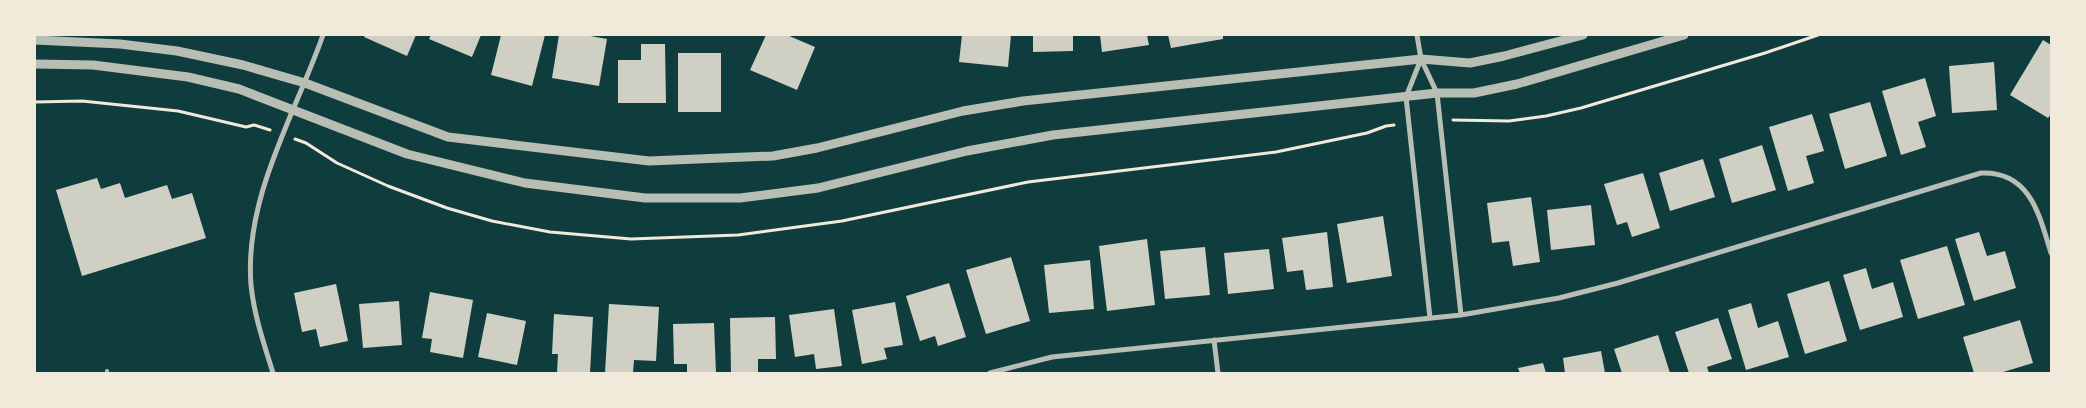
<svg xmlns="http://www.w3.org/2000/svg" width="2086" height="408" font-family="'Titillium Web',sans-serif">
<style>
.building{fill:#cfcfc3}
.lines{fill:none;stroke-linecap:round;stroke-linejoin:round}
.path{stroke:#f1e9da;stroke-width:3}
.service{stroke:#b8beb3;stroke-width:4}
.minor{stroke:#b8beb3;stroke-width:5}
.tertiary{stroke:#b8beb3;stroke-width:9}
</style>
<rect width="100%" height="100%" fill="#0f3d3e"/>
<!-- building -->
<path class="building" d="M365,35H416L407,56L364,37Z
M431,35H481L472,57L429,39Z
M501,35H545L532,86L491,75Z
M559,35H585L607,39L599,86L552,78Z
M766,35H787L815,47L797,90L750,70Z
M962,35H1011L1008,67L959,62Z
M1033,35H1073V51L1033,52Z
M1100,35H1147L1149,45L1102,52Z
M1168,35H1223V39L1171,48Z
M2043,40L2051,45V114L2048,118L2010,95Z
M641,44H665L666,103H618V60H641Z
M678,53H721V112H678Z
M1994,62L1997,110L1952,113L1949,66Z
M1925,78L1936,116L1918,122L1926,147L1901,155L1882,91Z
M1870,102L1887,156L1845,169L1829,114Z
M1812,114L1824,151L1806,156L1814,183L1788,191L1769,127Z
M1762,145L1776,190L1732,203L1719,159Z
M1703,159L1715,197L1670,211L1659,173Z
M1643,173L1660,228L1632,237L1627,222L1617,225L1604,184Z
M97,178L101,189L120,183L125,198L167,185L172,199L192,193L206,238L82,276L56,190Z
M1531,197L1540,262L1513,266L1509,241L1492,243L1487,203Z
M1591,205L1595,245L1551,250L1547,210Z
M1383,216L1392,276L1347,283L1337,224Z
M1327,232L1333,287L1306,290L1303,270L1287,272L1282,238Z
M1979,232L1987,256L2005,251L2016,288L1974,301L1955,239Z
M1147,239L1155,305L1107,311L1099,246Z
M1947,246L1965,305L1918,319L1900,260Z
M1205,247L1210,295L1165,299L1160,251Z
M1269,249L1274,289L1228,294L1224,253Z
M1011,257L1030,321L986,334L966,270Z
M1090,260L1094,309L1049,313L1044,265Z
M1866,268L1872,289L1893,282L1903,317L1860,330L1843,275Z
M1829,281L1847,341L1805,354L1787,294Z
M949,283L966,337L938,346L935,336L920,341L906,296Z
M336,284L348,341L320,347L316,329L302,332L294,293Z
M430,292L473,300L463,358L430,352L432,339L422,338Z
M399,301L402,345L363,348L359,304Z
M895,302L903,345L884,348L887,359L862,364L852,310Z
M1751,303L1758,328L1778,321L1789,357L1746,370L1728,310Z
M609,304L659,307L656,361L634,360L633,373H605Z
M834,309L842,366L816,369L814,354L795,357L789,315Z
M487,313L526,321L517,365L478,357Z
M554,314L593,317L590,373H557L558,354H552Z
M775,317L776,359H758V373H731L730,318Z
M1718,318L1732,359L1707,367L1709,373H1689L1675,332Z
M2020,320L2033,363L2000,373H1974L1963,337Z
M714,323L716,373H687V364H674L673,324Z
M1658,335L1670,373H1622L1614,349Z
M1601,351L1605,373H1565L1563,358Z
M1543,363L1546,373H1520L1518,368Z"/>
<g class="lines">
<!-- path -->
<path class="path" d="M35,102L82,101L178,111L246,127L254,125L270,130
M1453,120L1509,121L1546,116L1581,108L1765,53L1818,35
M295,139L306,143L337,163L388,186L447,208L492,221L550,232L631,239L738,235L842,221L1028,182L1276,152L1367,133L1386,126L1394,125"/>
<!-- service -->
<path class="service" d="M107,371V373"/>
<!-- minor -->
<path class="minor" d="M1417,35L1421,59L1437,93L1461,315
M1421,59L1406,97L1430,318
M1214,340L1218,373
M273,373C264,344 254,315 251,285C244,197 295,115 323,35
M990,373L1052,357L1461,315L1559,298L1618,283L1981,173C2030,171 2039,214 2051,253"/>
<!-- tertiary -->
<path class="tertiary" d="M35,40L120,44L177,51L243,65L305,83L448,137L649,161L773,156L817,148L963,111L1023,101L1421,59L1470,63L1504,56L1583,35
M35,64L93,65L188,77L239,89L407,154L525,183L645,198H740L818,188L967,151L1053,135L1437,93H1474L1517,84L1684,35"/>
</g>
<!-- border -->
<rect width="2086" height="408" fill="none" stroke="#f1e9da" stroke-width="72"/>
</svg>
